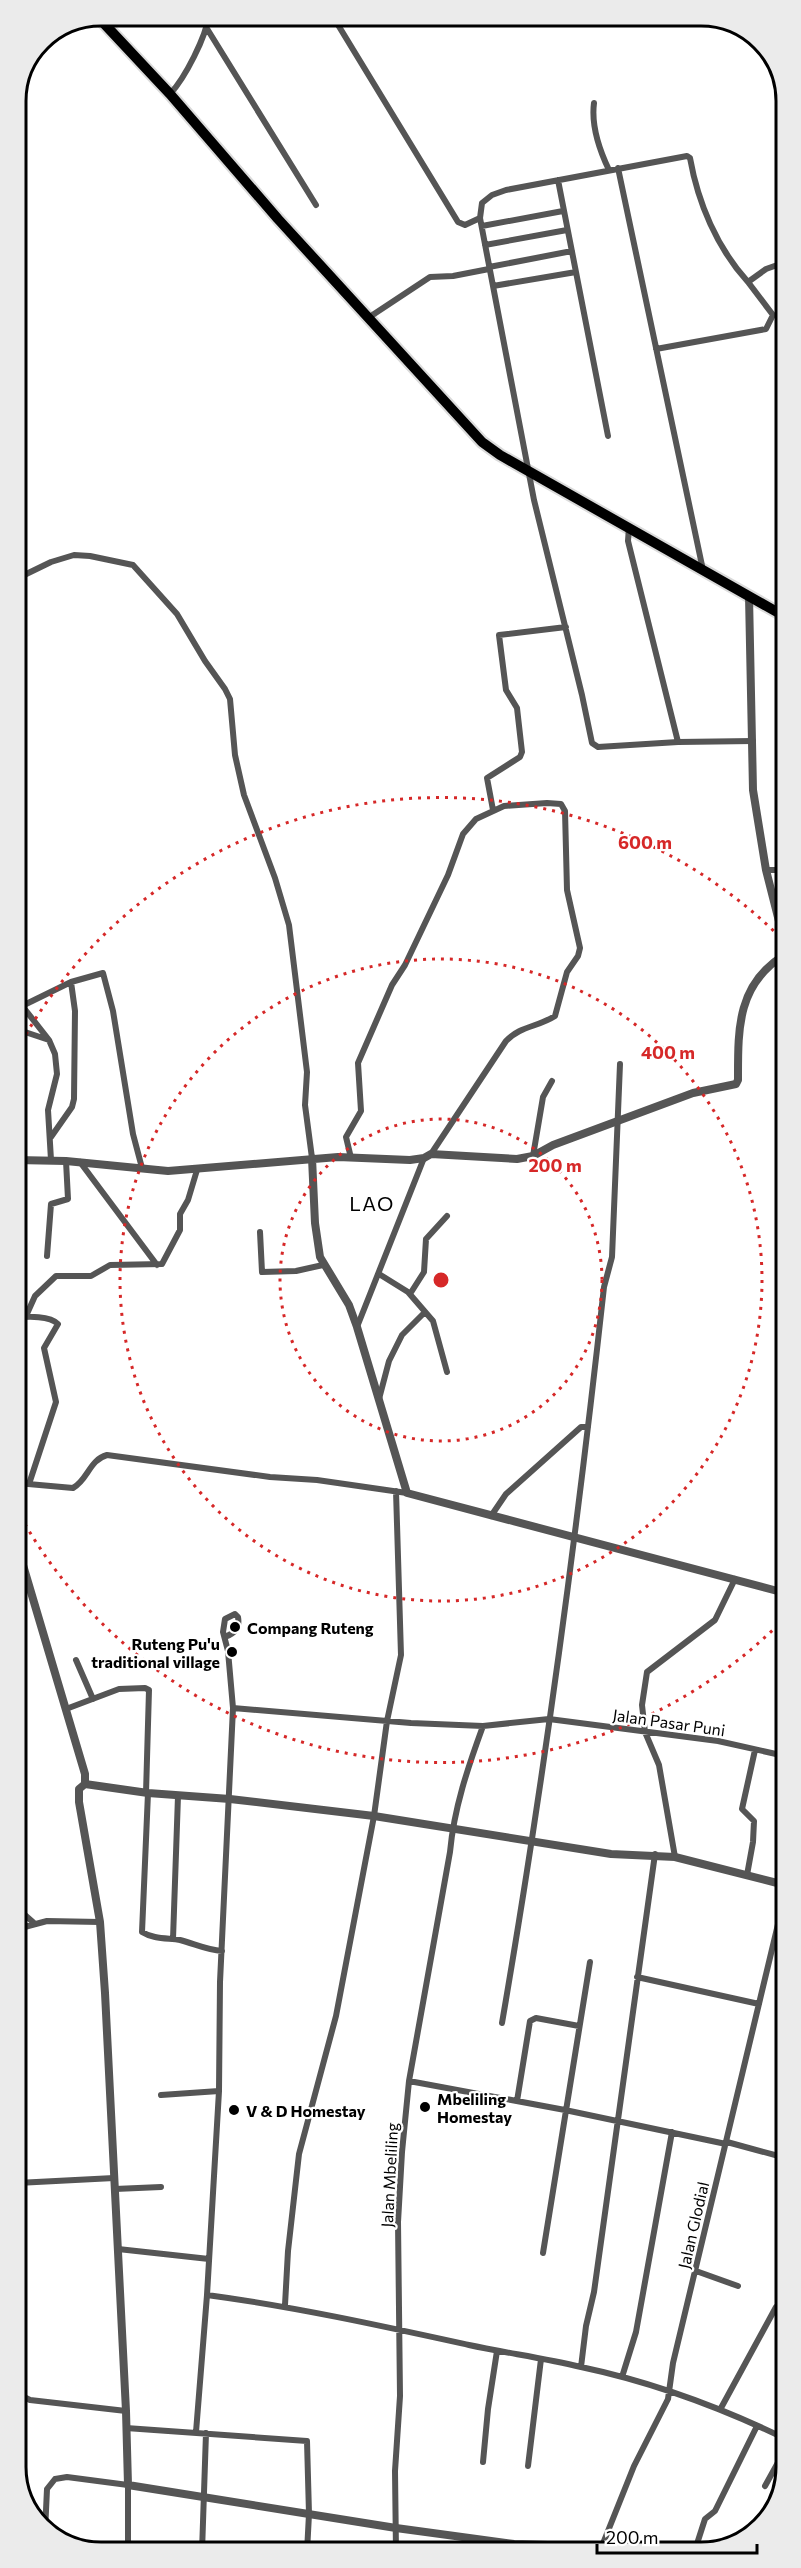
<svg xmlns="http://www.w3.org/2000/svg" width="801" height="2568" font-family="Commissioner,sans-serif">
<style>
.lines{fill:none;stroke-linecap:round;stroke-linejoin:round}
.trunk-casing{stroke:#dbdbdb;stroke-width:14}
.minor{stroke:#555;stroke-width:6}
.tertiary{stroke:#555;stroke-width:8}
.trunk{stroke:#000;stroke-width:10}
.ring{fill:none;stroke:#d62828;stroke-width:3;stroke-dasharray:3 6}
.poi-dot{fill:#000;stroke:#fff;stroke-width:2}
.labels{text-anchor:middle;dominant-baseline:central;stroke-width:4.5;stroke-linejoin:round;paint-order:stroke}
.poi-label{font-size:16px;font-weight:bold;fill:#000;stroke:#fff;text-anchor:start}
.street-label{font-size:16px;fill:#000;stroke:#fff}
.quarter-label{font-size:20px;letter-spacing:1.5px;fill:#000;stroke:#fff}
.rim{fill:none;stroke:#000;stroke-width:3}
.centre{fill:#d62828;stroke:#fff;stroke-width:3}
.ring-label{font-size:18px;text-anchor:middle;font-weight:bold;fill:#d62828;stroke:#fff;stroke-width:4.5;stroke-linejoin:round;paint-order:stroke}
</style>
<rect width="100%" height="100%" fill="#fff"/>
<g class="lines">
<defs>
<path id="trunk" d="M97,16L170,94L278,219L482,442L500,455L784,616"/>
</defs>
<!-- trunk casing -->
<use href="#trunk" class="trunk-casing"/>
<!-- minor -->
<path class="minor" d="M332,15L458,222L465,225L480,218
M206,27L316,205
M170,94C185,78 206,37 209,15
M594,103C591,126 599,149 609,170
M618,168L703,570
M558,180L608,436
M482,226L563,211
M485,245L567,230
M489,267L572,251
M493,286L576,272
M368,318L430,277L453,276L489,269
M656,349L766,329L773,315L748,282
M629,527L628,541L678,742L753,741
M16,579L51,562L74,555L90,556L133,565L177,614L205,661L225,689L230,699L235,755L244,795L275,878L289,925L307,1072L305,1105L312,1158
M678,742L598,747L592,743L582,695L534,500L484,239L480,218L482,203L492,195L506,190L687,156L690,158C698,203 717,248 748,282L766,269L783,263
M493,810L487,778L520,757L522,752L517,708L506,690L499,635L566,627
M766,870H784
M16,998L49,1040
M22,1006L71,982L103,973L113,1011L133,1134L142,1168
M16,1029L49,1040L55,1054L57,1074L48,1110L51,1160
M51,1137L72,1107L74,1099L75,1011L71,982
M533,1156L543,1097L552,1081
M351,1158L346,1137L361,1111L358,1063L392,985L405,965L448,875L463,834L476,819L504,806L547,803L561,804L565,811L567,890L580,948L578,956L567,972L555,1016C538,1027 520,1026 506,1041L431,1154
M80,1162L157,1265
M260,1232L262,1272L296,1271L323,1265
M47,1256L51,1204L68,1199L66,1161
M379,1274L408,1292L433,1321L447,1372
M410,1294L424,1272L426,1239L447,1216
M26,1316L35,1296L56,1276H91L110,1265L162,1264L180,1230V1214L188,1200L197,1170
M17,1318C28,1316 50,1316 58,1324L44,1348L56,1402L29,1484
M357,1327L424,1158
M379,1399L389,1361L402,1335L425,1312
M17,1483L73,1488C88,1480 89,1460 107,1455L270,1477L317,1480L407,1493
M491,1516L506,1494L581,1427H588
M225,1637C235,1633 240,1628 238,1617L235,1614L225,1619L223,1632L228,1651L233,1708L220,1982L219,2091L207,2295C296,2307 382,2326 469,2345C506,2353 544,2358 581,2367C652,2382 720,2407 786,2439
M76,1660L93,1699
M233,1708L411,1723L483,1726L549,1719L718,1741L785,1756
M66,1709L119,1689L145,1688L149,1690L146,1793
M148,1793L142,1932C153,1939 167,1938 180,1940C195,1944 207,1950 222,1951
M675,1857L659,1765L645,1732L642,1705L647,1672L715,1620L735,1579
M747,1875L753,1842L754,1821L742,1809L755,1750
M17,1908L34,1923
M17,1929L47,1921L100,1922
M173,1939L178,1796
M637,1977L759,2004
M502,2023C544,1779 577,1533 604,1287L612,1257L620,1064
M409,2081L565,2110L726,2144
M161,2095L219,2091
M517,2101L530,2021L536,2018L579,2026
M727,2142L786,2158
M17,2183L114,2178
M115,2189L161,2187
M18,2199L24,2287L22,2396L30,2400L126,2411
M118,2249L209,2259
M543,2253L590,1962
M696,2271L738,2286
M285,2305L288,2251L299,2154L336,2016L374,1816L387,1721L401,1655L396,1491
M581,2367L586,2326L594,2292L655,1854
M622,2377L636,2332L672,2132
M721,2408L776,2307L786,2297
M126,2428L307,2441L309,2514L307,2552
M196,2432L207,2295
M483,2462L488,2409L497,2351
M528,2466L541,2359
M765,2486L786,2448
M45,2532L47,2489L55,2479L67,2477L128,2485V2553
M695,2550L705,2519L715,2511L757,2426
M600,2551L634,2466L668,2399L673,2363L785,1895
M202,2552L206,2433
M396,2552L395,2471L400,2396L398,2222L402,2152L409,2081L450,1852C454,1808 468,1767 483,1726"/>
<!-- tertiary -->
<path class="tertiary" d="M749,596L753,790L766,870L784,941
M312,1158L315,1223L320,1257L349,1305L357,1327L407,1493L785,1593
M16,1160L66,1161L168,1171L338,1157L410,1160L424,1158L431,1154L517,1159L533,1156L553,1145L693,1093L736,1084L738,1080C738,1028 737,985 784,955
M17,1545L85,1774V1784L79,1789V1802L100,1922L105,1993L126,2411L128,2485L396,2528L514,2544L548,2545L568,2551
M85,1784L148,1793L230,1799L374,1816L611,1854L675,1857L785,1885"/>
<!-- trunk -->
<use href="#trunk" class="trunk"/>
</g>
<!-- distance rings -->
<g class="ring">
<circle cx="441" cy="1280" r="161"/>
<circle cx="441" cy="1280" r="321"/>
<path d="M785 1618A482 482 0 0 1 17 1510M17 1050A482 482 0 0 1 782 939"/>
</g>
<!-- markers -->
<g class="poi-dot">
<circle cx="235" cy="1627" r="6"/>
<circle cx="232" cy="1652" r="6"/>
<circle cx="425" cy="2107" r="6"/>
<circle cx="234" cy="2110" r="6"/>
</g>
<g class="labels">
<!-- poi labels -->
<g class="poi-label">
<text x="247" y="1627">Compang Ruteng</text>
<text x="220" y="1643" text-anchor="end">Ruteng Pu'u<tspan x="220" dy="18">traditional village</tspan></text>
<text x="437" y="2098">Mbeliling<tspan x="437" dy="18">Homestay</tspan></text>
<text x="246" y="2110">V &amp; D Homestay</text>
</g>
<!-- street labels -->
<g class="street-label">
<text transform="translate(669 1722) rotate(8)">Jalan Pasar Puni</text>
<text transform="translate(389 2175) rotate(-87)">Jalan Mbeliling</text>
<text transform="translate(693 2225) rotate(-77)">Jalan Glodial</text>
</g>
<!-- quarter labels -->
<g class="quarter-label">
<text x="372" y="1203">LAO</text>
</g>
</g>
<!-- crop -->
<path d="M0 0H801V2568H0ZM101 26H701A75 75 0 0 1 776 101V2467A75 75 0 0 1 701 2542H101A75 75 0 0 1 26 2467V101A75 75 0 0 1 101 26Z" fill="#ebebeb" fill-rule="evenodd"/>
<path class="rim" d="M101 26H701A75 75 0 0 1 776 101V2467A75 75 0 0 1 701 2542H101A75 75 0 0 1 26 2467V101A75 75 0 0 1 101 26Z"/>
<circle cx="441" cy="1280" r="9" class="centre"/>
<g class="ring-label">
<text x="645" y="849">600 m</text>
<text x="668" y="1059">400 m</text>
<text x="555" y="1172">200 m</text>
</g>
<!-- scale -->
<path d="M597 2544v9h160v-9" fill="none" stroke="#000000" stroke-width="3"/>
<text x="606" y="2544" font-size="18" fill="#000000" stroke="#ffffff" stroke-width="4.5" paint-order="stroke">200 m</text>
</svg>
